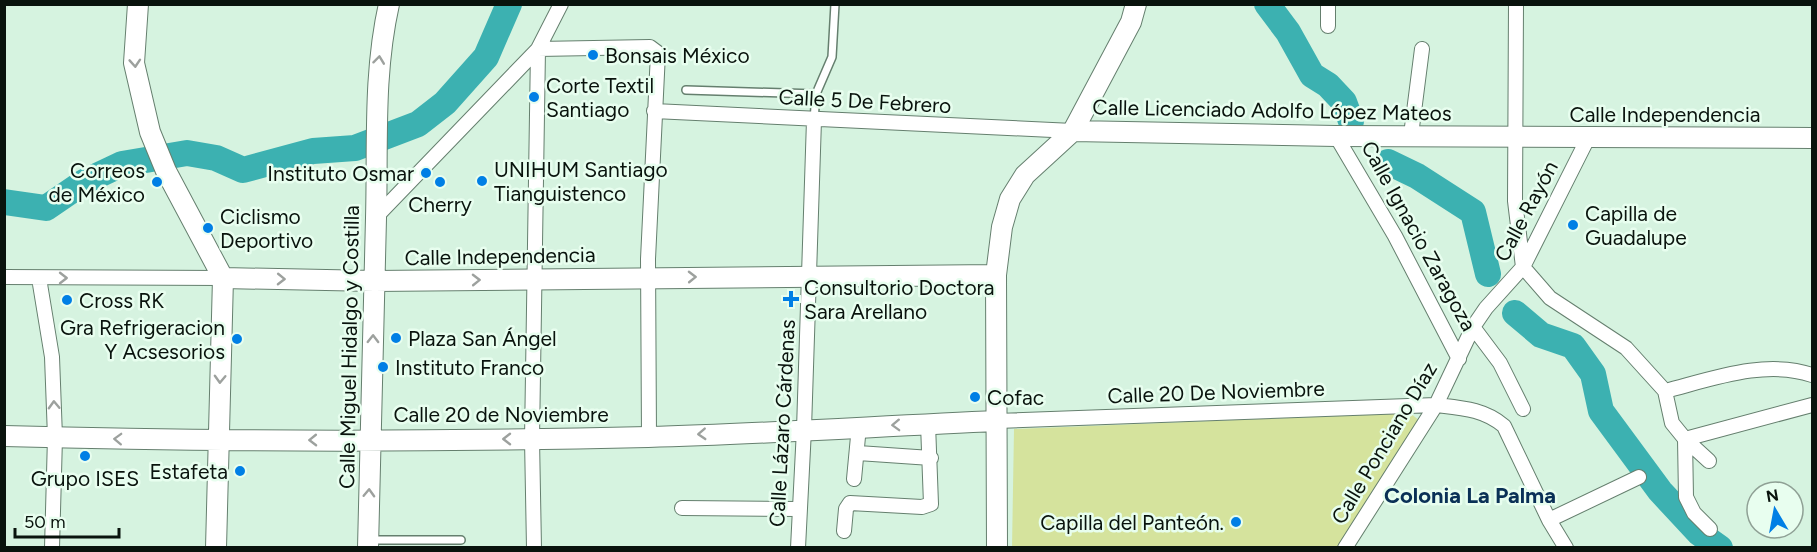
<svg xmlns="http://www.w3.org/2000/svg" width="1817" height="552" font-family="Figtree,sans-serif">
<style>
.green{fill:#d5e39d}
.lines{fill:none;stroke-linecap:round;stroke-linejoin:round}
.river{stroke:#3cb1b1;stroke-width:26}
.lane-casing{stroke:#657f6e;stroke-width:10}
.street-casing{stroke:#657f6e;stroke-width:16}
.secondary-casing{stroke:#657f6e;stroke-width:22}
.lane{stroke:#fff;stroke-width:7}
.street{stroke:#fff;stroke-width:14}
.secondary{stroke:#fff;stroke-width:20}
.oneway{stroke:#9da19e}
.poi-dot{fill:#007fe5;stroke:#e8feef;stroke-width:2}
.labels{text-anchor:middle;dominant-baseline:central;stroke-width:5;stroke-linejoin:round;paint-order:stroke}
.poi-label{font-size:21px;fill:#09130d;stroke:#e8feef;text-anchor:start}
.street-label{font-size:21px;fill:#09130d;stroke:#e8feef}
.neighbourhood-label{font-size:22px;font-weight:bold;fill:#0a3056;stroke:#e8feef}
</style>
<rect width="100%" height="100%" fill="#d6f3e0"/>
<!-- green -->
<path class="green" d="M1410,413L1420,421L1341,547L1012,548L1014,429Z"/>
<g class="lines">
<!-- river -->
<path class="river" d="M1267,4L1288,32L1312,75L1328,85L1344,102L1351,121
M1388,162L1417,176L1473,212L1488,274
M4,202L46,208L84,182L122,164L187,153L216,158L243,170L313,151L355,148L418,124L445,103L486,57L509,4
M1515,313L1541,335L1573,346L1593,374L1601,411L1660,491L1699,533L1720,548"/>
<defs>
<path id="lane" d="M686,90L816,94
M814,120L816,94L832,57L835,4
M371,540H461"/>
<path id="street" d="M1328,4V26
M1516,4L1515,201L1523,267
M538,49L650,47L658,53L648,259L649,437
M654,111L1073,131
M1411,135L1422,49
M1336,136L1395,236L1459,359
M376,217L538,49L561,4
M1523,267L1550,298L1626,348L1665,391
M4,277L223,278
M39,278L52,357L55,437L52,548
M1473,327L1500,363L1523,409
M1665,391L1672,423L1685,439L1686,497L1694,513L1710,529
M1665,391C1712,379 1765,359 1812,375
M997,421L1436,405C1462,408 1484,409 1504,426L1549,520L1566,548
M1685,439L1812,405
M1685,439L1709,461
M858,453L931,458
M854,479L859,426
M682,508L798,509
M1549,520L1639,477
M844,531L846,509L850,503L922,507L931,504L928,424
M534,548L532,439L538,49
M798,548L804,429L814,120
M1345,548L1436,405L1473,327L1486,308L1523,267L1588,138"/>
<path id="secondary" d="M138,4L134,63L150,132L166,171L223,278L216,548
M1073,131L1336,136L1812,138
M223,278L374,281L996,275
M4,436C219,442 434,442 648,437C764,434 881,426 997,421
M368,548C371,438 374,328 376,218C378,146 373,75 389,4
M997,548L996,275L1002,227L1010,199L1025,175L1073,131L1131,22L1136,4"/>
</defs>
<!-- lane casing -->
<use href="#lane" class="lane-casing"/>
<!-- street casing -->
<use href="#street" class="street-casing"/>
<!-- secondary casing -->
<use href="#secondary" class="secondary-casing"/>
<!-- lane -->
<use href="#lane" class="lane"/>
<!-- street -->
<use href="#street" class="street"/>
<!-- secondary -->
<use href="#secondary" class="secondary"/>
</g>
<!-- one-way arrows -->
<defs><path id="oneway-chevron" d="M-2-3.5L2.5 0L-2 3.5" fill="none" stroke-width="1.6" stroke-linecap="round" stroke-linejoin="round" transform="scale(1.5)"/></defs>
<g class="oneway">
<use href="#oneway-chevron" transform="translate(379 60) rotate(-83)"/>
<use href="#oneway-chevron" transform="translate(135 63) rotate(86)"/>
<use href="#oneway-chevron" transform="translate(692 277) rotate(-1)"/>
<use href="#oneway-chevron" transform="translate(63 278)"/>
<use href="#oneway-chevron" transform="translate(281 279) rotate(1)"/>
<use href="#oneway-chevron" transform="translate(476 280) rotate(-1)"/>
<use href="#oneway-chevron" transform="translate(373 339) rotate(-89)"/>
<use href="#oneway-chevron" transform="translate(220 379) rotate(92)"/>
<use href="#oneway-chevron" transform="translate(54 405) rotate(-92)"/>
<use href="#oneway-chevron" transform="translate(896 425) rotate(178)"/>
<use href="#oneway-chevron" transform="translate(702 434) rotate(177)"/>
<use href="#oneway-chevron" transform="translate(118 439) rotate(-178)"/>
<use href="#oneway-chevron" transform="translate(507 439) rotate(180)"/>
<use href="#oneway-chevron" transform="translate(313 440) rotate(179)"/>
<use href="#oneway-chevron" transform="translate(369 493) rotate(-88)"/>
</g>
<!-- markers -->
<g class="poi-dot">
<circle cx="593" cy="55" r="6"/>
<circle cx="534" cy="97" r="6"/>
<circle cx="426" cy="173" r="6"/>
<circle cx="482" cy="181" r="6"/>
<circle cx="157" cy="182" r="6"/>
<circle cx="440" cy="182" r="6"/>
<circle cx="1573" cy="225" r="6"/>
<circle cx="208" cy="228" r="6"/>
<path d="M788 290h6v6h6v6h-6v6h-6v-6h-6v-6h6z"/>
<circle cx="67" cy="300" r="6"/>
<circle cx="396" cy="338" r="6"/>
<circle cx="237" cy="339" r="6"/>
<circle cx="383" cy="367" r="6"/>
<circle cx="975" cy="397" r="6"/>
<circle cx="85" cy="456" r="6"/>
<circle cx="240" cy="471" r="6"/>
<circle cx="1236" cy="522" r="6"/>
</g>
<g class="labels">
<!-- poi labels -->
<g class="poi-label">
<text x="605" y="55">Bonsais México</text>
<text x="546" y="85">Corte Textil<tspan x="546" dy="24">Santiago</tspan></text>
<text x="494" y="169">UNIHUM Santiago<tspan x="494" dy="24">Tianguistenco</tspan></text>
<text x="145" y="170" text-anchor="end">Correos<tspan x="145" dy="24">de México</tspan></text>
<text x="414" y="173" text-anchor="end">Instituto Osmar</text>
<text x="440" y="204" text-anchor="middle">Cherry</text>
<text x="1585" y="213">Capilla de<tspan x="1585" dy="24">Guadalupe</tspan></text>
<text x="220" y="216">Ciclismo<tspan x="220" dy="24">Deportivo</tspan></text>
<text x="804" y="287">Consultorio Doctora<tspan x="804" dy="24">Sara Arellano</tspan></text>
<text x="79" y="300">Cross RK</text>
<text x="225" y="327" text-anchor="end">Gra Refrigeracion<tspan x="225" dy="24">Y Acsesorios</tspan></text>
<text x="408" y="338">Plaza San Ángel</text>
<text x="395" y="367">Instituto Franco</text>
<text x="987" y="397">Cofac</text>
<text x="228" y="471" text-anchor="end">Estafeta</text>
<text x="85" y="478" text-anchor="middle">Grupo ISES</text>
<text x="1224" y="522" text-anchor="end">Capilla del Panteón.</text>
</g>
<!-- street labels -->
<g class="street-label">
<text transform="translate(865 101) rotate(3)">Calle 5 De Febrero</text>
<text transform="translate(1272 110) rotate(1)">Calle Licenciado Adolfo López Mateos</text>
<text x="1665" y="114">Calle Independencia</text>
<text transform="translate(1526 211) rotate(-62)">Calle Rayón</text>
<text transform="translate(1419 236) rotate(61)">Calle Ignacio Zaragoza</text>
<text transform="translate(500 256) rotate(-1)">Calle Independencia</text>
<text transform="translate(349 347) rotate(-89)">Calle Miguel Hidalgo y Costilla</text>
<text transform="translate(1216 392) rotate(-2)">Calle 20 De Noviembre</text>
<text x="501" y="414">Calle 20 de Noviembre</text>
<text transform="translate(782 423) rotate(-87)">Calle Lázaro Cárdenas</text>
<text transform="translate(1384 443) rotate(-59)">Calle Ponciano Díaz</text>
</g>
<!-- neighbourhood labels -->
<g class="neighbourhood-label">
<text x="1470" y="495">Colonia La Palma</text>
</g>
</g>
<!-- border -->
<rect width="1817" height="552" fill="none" stroke="#09130d" stroke-width="12"/>
<!-- north arrow -->
<g transform="translate(1775 510) rotate(350)"><circle r="28" fill="#e8feef" stroke="#8fa095" stroke-width="1.5"/>
<path d="M0-4.5L10 22L0 15L-10 22Z" fill="#007fe5"/>
<text y="-9" font-size="16" font-weight="bold" text-anchor="middle" fill="#09130d">N</text>
</g>
<!-- scale -->
<path d="M15 528v9h104v-9" fill="none" stroke="#09130d" stroke-width="3"/>
<text x="24" y="528" font-size="18" fill="#09130d" stroke="#e8feef" stroke-width="4.5" paint-order="stroke">50 m</text>
</svg>
